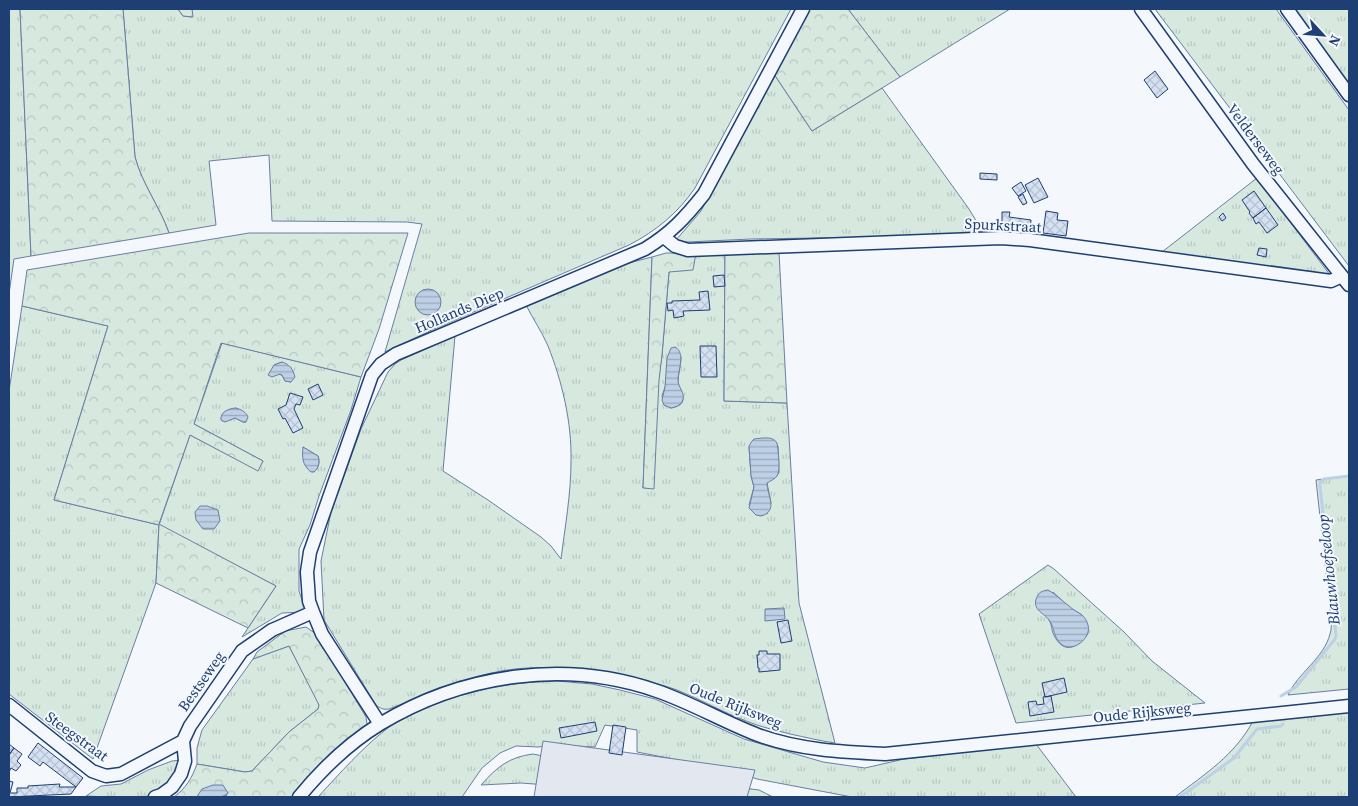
<svg xmlns="http://www.w3.org/2000/svg" width="1358" height="806" font-family="'Source Serif 4',serif">
<style>
.grass{fill:url(#grass-tufts);stroke:#687fa3;fill-rule:evenodd}
.forest{fill:url(#forest-crowns);stroke:#687fa3}
.parking{fill:#e3e8f0;stroke:#687fa3}
.water{fill:url(#water-rules);stroke:#687fa3}
.lines{fill:none;stroke-linecap:round;stroke-linejoin:round}
.stream{stroke:#bed0e5;stroke-width:3}
.building{fill:url(#building-cross-hatch);stroke:#1d3f73}
.minor-casing{stroke:#1d3f73;stroke-width:15}
.minor{stroke:#f4f7fb;stroke-width:12}
.labels{text-anchor:middle;dominant-baseline:central;stroke-width:4;stroke-linejoin:round;paint-order:stroke}
.street-label{font-size:15px;fill:#1d3f73;stroke:#f4f7fb}
.water-label{font-size:16px;font-style:italic;fill:#1d3f73;stroke:#f4f7fb}
</style>
<defs>
<pattern id="grass-tufts" width="24" height="20" patternUnits="userSpaceOnUse" patternTransform="scale(1.25)"><rect width="24" height="20" fill="#d7e8df"/><path d="M3 7l-1-3M5 7V3M7 7l1-3M15 17l-1-3M17 17v-4M19 17l1-3" fill="none" stroke="#b8c8c3"/></pattern>
<pattern id="forest-crowns" width="20" height="18" patternUnits="userSpaceOnUse" patternTransform="scale(1.25)"><rect width="20" height="18" fill="#d7e8df"/><path d="M2 6a3 3 0 1 1 6 0M12 15a3 3 0 1 1 6 0" fill="none" stroke="#b8c8c3"/></pattern>
<pattern id="water-rules" width="6" height="5" patternUnits="userSpaceOnUse" patternTransform="scale(1.25)"><rect width="6" height="5" fill="#bed0e5"/><path d="M0 2.5h6" fill="none" stroke="#9aaabe"/></pattern>
<pattern id="building-cross-hatch" width="8" height="8" patternUnits="userSpaceOnUse" patternTransform="scale(1.25)"><rect width="8" height="8" fill="#d5e0f0"/><path d="M0 0l8 8M0 8l8-8" fill="none" stroke="#b6c1d1"/></pattern>
</defs>
<rect width="100%" height="100%" fill="#f4f7fb"/>
<!-- grass -->
<path class="grass" d="M9,9H20L31,256L14,259L9,294Z
M123,9H178L183,16L192,17V9H791L695,188C678,213 656,231 629,245L434,329L385,352L422,224L407,222L272,221L269,155L209,161L216,225L169,233C160,207 142,184 135,157Z
M848,9H1010L900,77Z
M1155,9H1276L1349,110V266Z
M1294,9H1349V84Z
M774,74L812,131L882,88L969,209L986,237H882L751,239L687,242L676,240L701,211Z
M1257,178L1330,275L1162,252Z
M725,252L724,401L787,403L799,603L835,743C820,741 805,737 790,734C775,730 760,727 746,721C722,712 700,699 677,690C633,674 562,664 515,669C471,674 430,694 389,709C383,710 380,708 376,705L324,620L321,561L331,512L361,429L388,372L395,364L401,360L455,336L443,471L488,500L541,537L551,546L561,559C565,527 571,494 571,461C572,423 562,381 548,346C542,332 533,319 526,305L625,264L652,257L643,488L662,355L669,272L696,253ZM681,357C681,365 678,374 678,382C679,393 692,404 671,408L664,405L662,396L665,387ZM778,446L779,473L767,483L771,503L767,514L749,505L754,487L751,476L749,447Z
M22,306L108,326L54,500L159,525L190,435L258,470L263,461L194,424L222,343L361,377L351,410L319,496L310,525L299,549V591L306,612L282,613L242,637L276,586L159,525L156,583L93,759L9,694V391ZM282,362L291,382L285,381L282,375L278,374L274,365ZM237,408L246,422H243L235,418L222,421L221,418L228,410ZM303,447L318,456C320,462 319,469 313,472Z
M1349,476V689L1288,695C1298,673 1324,658 1330,634C1332,629 1331,623 1331,618L1316,480Z
M1048,565L1054,569L1124,632L1152,661L1205,703L1016,723L979,614ZM1053,592L1069,607L1082,615L1088,633C1086,638 1082,640 1077,644C1067,652 1058,645 1053,633C1051,628 1052,623 1048,619Z
M289,646L318,702L319,705L318,709L289,732L252,771L245,772L197,764V748L202,730L253,659Z
M557,681L592,684L620,690L655,699L744,739L823,762L865,768L904,759L1036,744L1076,797H852L757,779L731,770L637,752V730L605,725L595,747L553,745L538,747L516,746L500,753L482,768L462,797H318C340,773 363,747 389,727C395,723 402,720 409,716C442,699 478,689 515,684C528,682 543,682 557,681Z
M1349,710V797H1175C1205,774 1235,755 1253,721Z
M533,754L548,757L576,767L759,790L773,797H649L574,787L521,783L481,785C497,767 509,757 533,754Z
M181,760L179,772L158,794L142,797H108L86,796L101,786L121,784L148,770L172,761Z"/>
<!-- forest -->
<path class="forest" d="M20,9H123L135,157C142,184 160,207 169,233L31,256Z
M178,9H192L193,17L183,16Z
M809,9H848L900,77L812,131L774,74Z
M249,233H408L379,329L361,377L221,343L194,424L263,461L258,471L190,435L159,524L276,586L248,628L156,583L159,525L54,500L108,326L22,306L27,270Z
M725,252H779L787,403L724,401Z
M666,253H696L693,270L669,272L662,355L659,380L654,489L643,488L652,257Z
M306,627L316,634L366,717L367,724L366,727L300,787L291,797H223L227,795H198V797H174C186,788 192,778 197,764L245,772L252,771L289,732L318,709L319,705L289,646L253,659L257,652L285,631Z"/>
<!-- parking -->
<path class="parking" d="M543,741L755,770L747,797H534Z"/>
<!-- water -->
<path class="water" d="M415 302a13 13 0 1 1 26 0a13 13 0 1 1-26 0Z
M675,347C686,353 678,370 678,380C678,387 685,393 683,399C682,405 676,407 671,408L664,405L662,400L665,387L667,358L671,348Z
M282,362C289,364 293,369 295,377L291,382L285,381L282,375L280,374L272,377L268,375L274,365Z
M235,408C241,409 246,412 248,417L246,422H243L235,418L225,422L221,420C220,412 228,409 235,408Z
M762,438C768,438 773,437 777,443C778,450 781,470 777,476C775,479 770,481 767,483C767,495 779,511 761,516L756,515L749,508L754,487L751,476L749,446L752,441L754,439Z
M303,447L318,456C320,461 319,468 314,472H311C302,465 302,457 303,447Z
M200,506H207L218,510L220,521L214,529H203L196,520L195,512Z
M1048,590C1056,594 1062,601 1069,606C1073,610 1078,612 1082,615C1085,618 1087,621 1088,625C1092,638 1072,654 1061,644C1053,637 1055,628 1049,620C1043,612 1030,609 1038,595C1041,591 1043,591 1048,590Z
M784,608L785,619L765,621V609Z
M213,785H223L228,793C221,800 208,797 198,797V795L202,789Z"/>
<g class="lines">
<!-- stream -->
<path class="stream" d="M1281,696L1296,687L1335,639L1336,635L1320,486V482L1324,479L1349,476
M1180,797L1234,758L1257,729L1281,726L1283,724"/>
</g>
<!-- building -->
<path class="building" d="M1155,71L1168,89L1157,98L1144,80Z
M980,173L997,174V180L980,179Z
M1038,178L1048,197L1034,203L1025,185Z
M1021,182L1026,191L1018,196L1012,188Z
M1254,191L1266,208L1253,218L1249,213L1250,212L1242,200Z
M1023,194L1027,203L1023,205L1018,197Z
M1266,208L1278,225L1267,233L1259,222L1256,224L1253,218Z
M1046,211L1058,213L1057,220L1068,221L1066,236L1043,233Z
M1002,212H1010L1009,217L1031,220L1030,232L1002,228Z
M1223,213L1226,218L1222,221L1219,217Z
M1259,248L1267,249L1266,257L1257,255Z
M724,275L725,286L714,287L713,276Z
M708,291L710,310L683,311L684,316L674,318L673,310L668,311L667,303H672V301L700,300L699,292Z
M700,346H716L717,377H701Z
M318,384L323,395L313,400L308,389Z
M290,393L303,397L300,405L296,404L294,409L303,428L293,433L285,418L283,419L278,409L286,405Z
M788,620L792,641L781,643L777,622Z
M759,651H767V654H780V670L759,672V668H758L757,655H759Z
M1064,678L1067,692L1045,697L1042,683Z
M1051,696L1054,712L1030,716L1028,702L1036,701L1037,705L1044,704L1043,697Z
M595,722L597,731L561,738L559,728Z
M613,725L626,727L622,755L609,753Z
M38,743L83,778L76,787L43,762L40,766L28,757Z
M9,744L14,748L9,755Z
M14,748L22,754L17,761L21,765L16,771L11,768L9,772V755Z
M9,781L13,782L10,793H17V788H28V786L60,784L59,787H76L71,794L9,797Z"/>
<g class="lines">
<defs>
<path id="minor" d="M1141,9L1253,164L1349,285
M1287,9L1349,95
M664,237L675,246L688,250L1001,238L1030,240L1331,281L1342,276
M9,705L92,771L106,776L121,774L183,741
M380,724L322,634L313,612L309,601L308,586L307,572L310,552L372,375L381,364L396,354L645,249C671,233 685,218 704,194L803,9
M155,797L161,795L172,787L181,774L185,761L183,741L190,726L242,651L272,630L313,612
M299,797C322,769 349,743 380,724C463,674 565,659 657,691C692,703 724,722 758,735C799,750 842,752 885,754L1349,706"/>
</defs>
<!-- minor casing -->
<use href="#minor" class="minor-casing"/>
<!-- minor -->
<use href="#minor" class="minor"/>
</g>
<g class="labels">
<!-- street labels -->
<g class="street-label">
<text transform="translate(1256 139) rotate(53)">Velderseweg</text>
<text transform="translate(1003 225) rotate(3)">Spurkstraat</text>
<text transform="translate(459 310) rotate(-23)">Hollands Diep</text>
<text transform="translate(201 681) rotate(-55)">Bestseweg</text>
<text transform="translate(736 705) rotate(22)">Oude Rijksweg</text>
<text transform="translate(1142 712) rotate(-6)">Oude Rijksweg</text>
<text transform="translate(77 736) rotate(36)">Steegstraat</text>
</g>
<!-- water labels -->
<g class="water-label">
<text transform="translate(1328 570) rotate(-96)">Blauwhoefseloop</text>
</g>
</g>
<!-- border -->
<rect width="1358" height="806" fill="none" stroke="#1d3f73" stroke-width="20"/>
<!-- north arrow -->
<g transform="translate(1323 35) rotate(116)" stroke="#f4f7fb" stroke-width="4" paint-order="stroke">
<path d="M0-4L9 19L0 12L-9 19Z" fill="#1d3f73"/>
<text y="-8" font-size="14" font-weight="bold" text-anchor="middle" fill="#1d3f73">N</text>
</g>
</svg>
